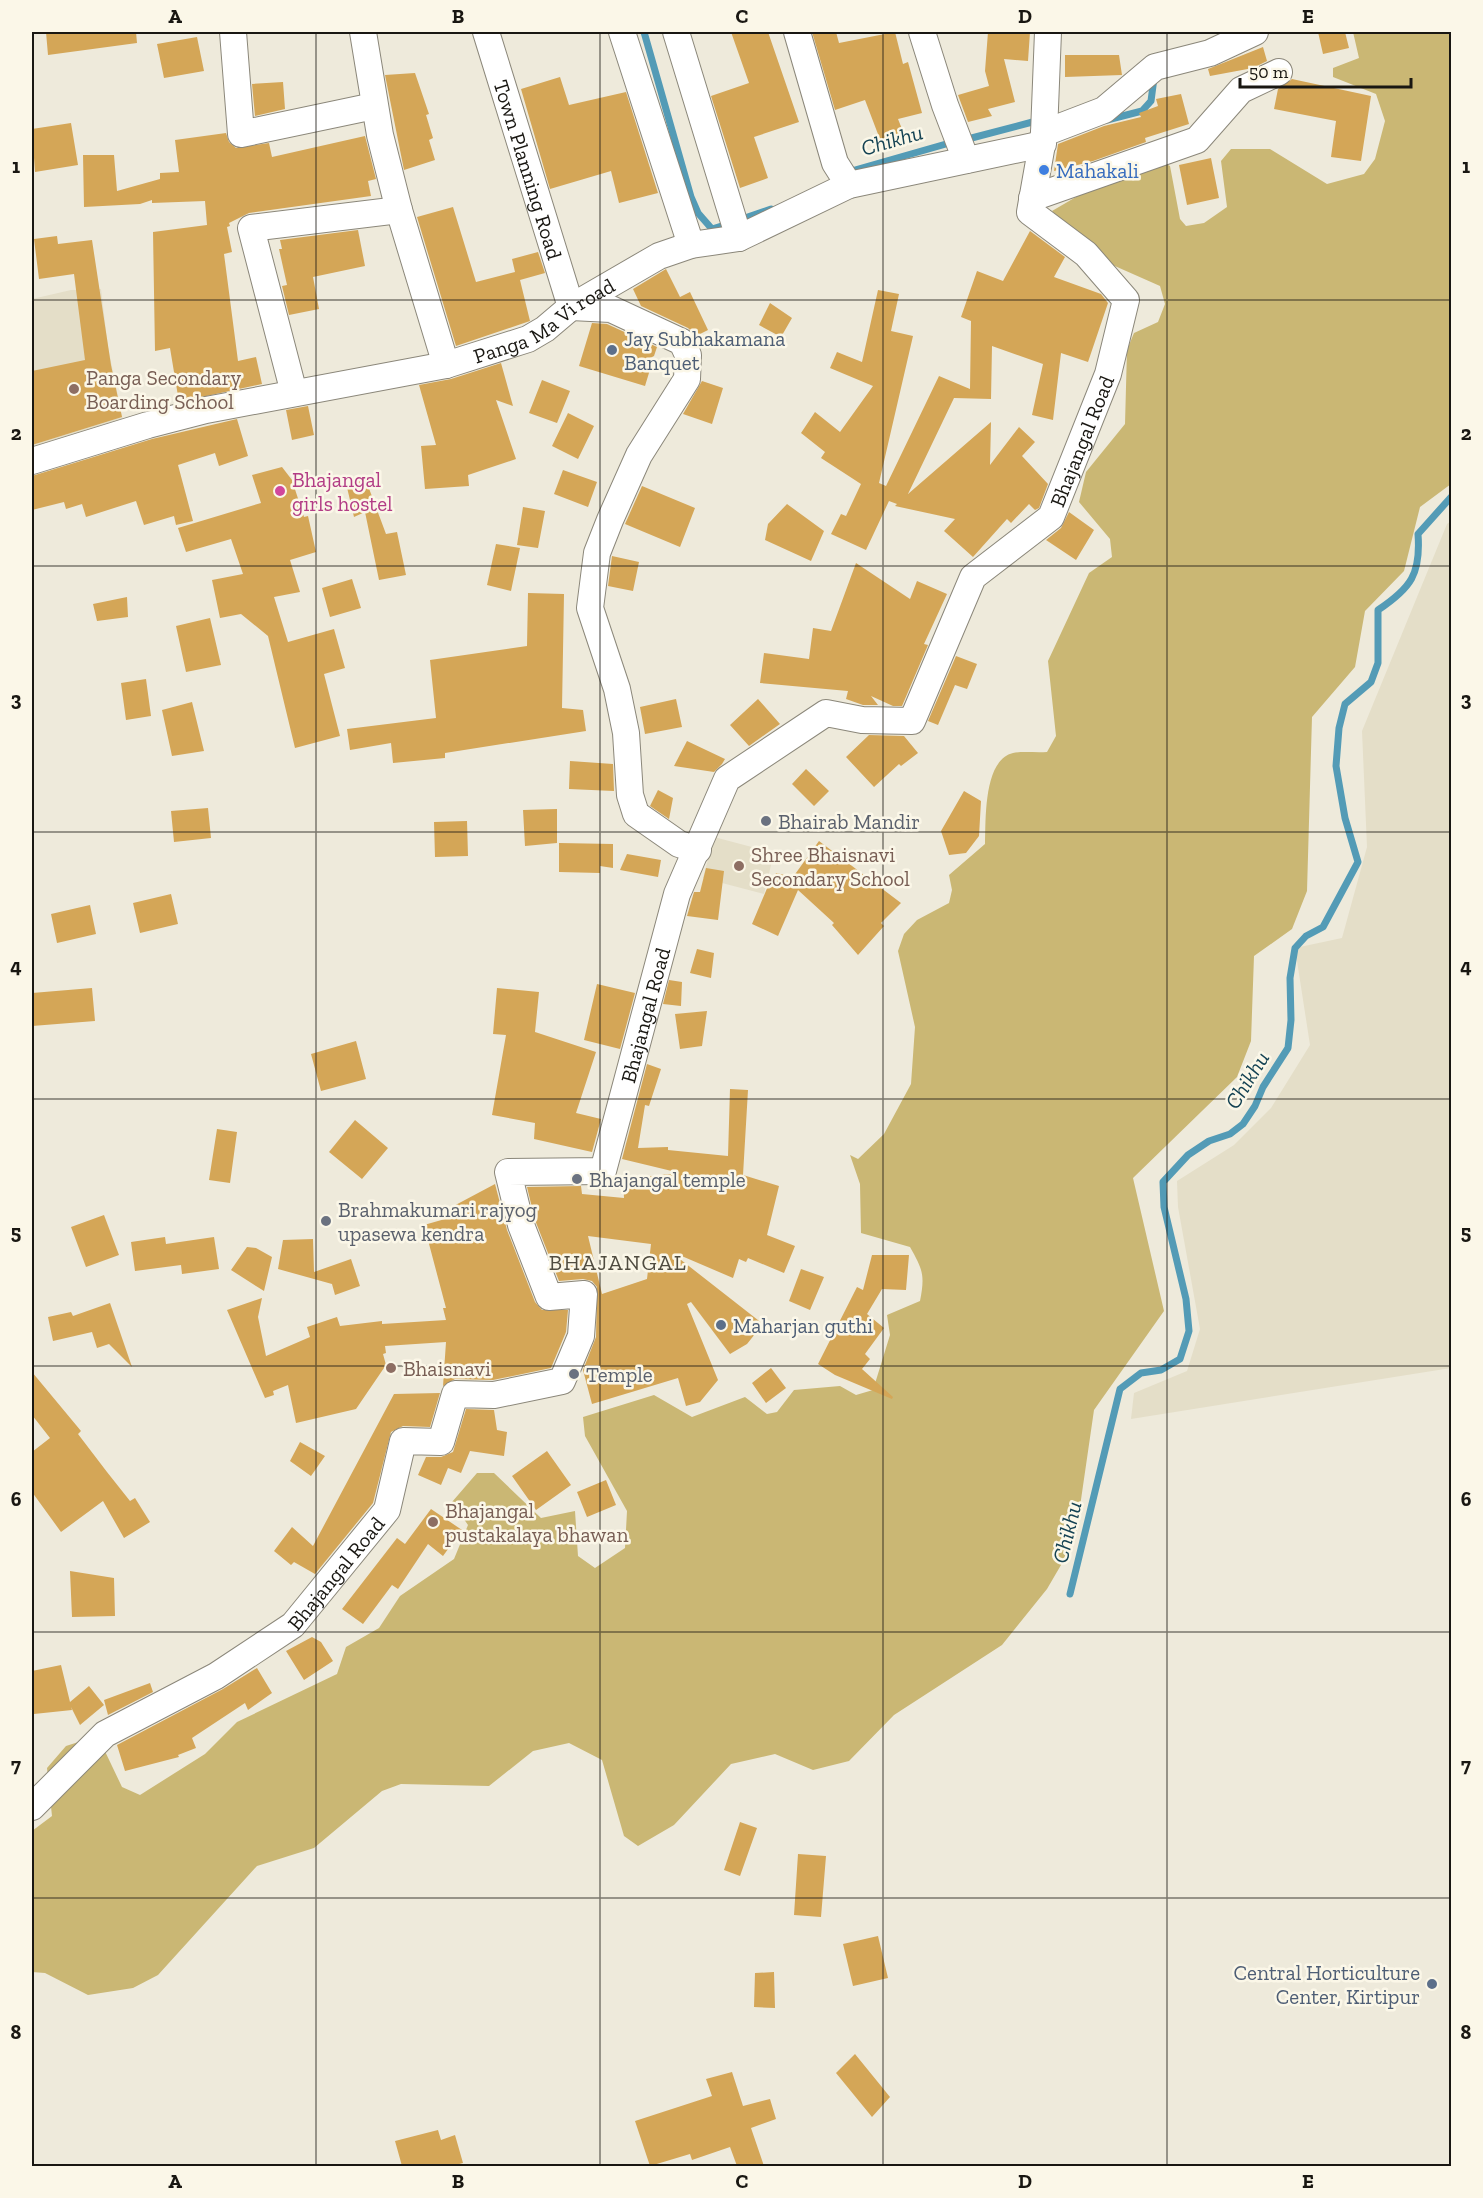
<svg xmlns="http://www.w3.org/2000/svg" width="1483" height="2198" font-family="'Zilla Slab',serif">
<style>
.built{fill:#e4dec8}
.green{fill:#cab774}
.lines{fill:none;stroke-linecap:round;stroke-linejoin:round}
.stream{stroke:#539bb6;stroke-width:7}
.building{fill:#d4a657;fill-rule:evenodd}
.street-casing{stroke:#8b877a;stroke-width:28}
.street{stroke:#fff;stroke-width:26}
.grid{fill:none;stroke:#191712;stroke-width:1.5;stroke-opacity:0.55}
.shop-dot{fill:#3f7fe0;stroke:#fbf7e8;stroke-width:2}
.service-dot{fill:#5c6f8a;stroke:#fbf7e8;stroke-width:2}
.education-dot{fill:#8d6e63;stroke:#fbf7e8;stroke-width:2}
.hotel-dot{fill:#d1479c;stroke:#fbf7e8;stroke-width:2}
.worship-dot{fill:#6b7280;stroke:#fbf7e8;stroke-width:2}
.labels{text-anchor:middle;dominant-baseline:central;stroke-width:5;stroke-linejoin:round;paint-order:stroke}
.street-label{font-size:21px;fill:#191712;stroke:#fbf7e8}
.shop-label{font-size:21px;fill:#366cbe;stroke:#fbf7e8;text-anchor:start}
.service-label{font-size:21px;fill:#4e5e75;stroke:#fbf7e8;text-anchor:start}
.education-label{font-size:21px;fill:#785e54;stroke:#fbf7e8;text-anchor:start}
.hotel-label{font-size:21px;fill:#b23c85;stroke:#fbf7e8;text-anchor:start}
.worship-label{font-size:21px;fill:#5b616d;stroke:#fbf7e8;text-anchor:start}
.water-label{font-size:22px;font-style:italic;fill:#144253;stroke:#fbf7e8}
.neighbourhood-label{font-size:22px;letter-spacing:1.5px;fill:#504c40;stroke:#fbf7e8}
.neatline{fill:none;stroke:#191712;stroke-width:2}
.grid-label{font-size:20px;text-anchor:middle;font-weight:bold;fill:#191712}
</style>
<rect width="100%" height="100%" fill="#eeeadb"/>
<!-- built -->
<path class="built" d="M101,289L108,347L125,431L32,457V299L71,290Z
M1451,521V1368L1131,1419L1134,1393L1187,1371L1200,1329L1178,1207L1177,1181L1234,1145L1271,1108L1310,1045L1295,948L1342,938L1367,847L1362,731L1447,524Z
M714,837L774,853L764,894L703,878Z"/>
<!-- green -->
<path class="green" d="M1353,32H1451V484L1420,507L1404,571L1365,611L1355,667L1312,717L1307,891L1292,929L1254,956L1251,1041L1237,1077L1133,1178L1164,1311L1094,1410L1075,1541L1047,1589L1002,1645L894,1715L849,1761L813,1770L775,1754L731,1764L674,1825L638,1846L624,1836L602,1760L569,1743L533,1751L489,1786L401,1784L382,1791L314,1848L257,1866L158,1975L133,1988L88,1995L45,1973L32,1972V1831L52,1816L47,1768L66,1746L94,1737L101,1743L122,1787L140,1795L205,1754L237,1722L337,1674L346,1647L379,1628L400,1596L454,1559L468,1525L452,1502L477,1473H494L541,1518L575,1511L578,1556L595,1568L625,1548L627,1511L585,1436L583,1417L654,1395L692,1417L745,1397L767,1414L777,1412L794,1390L840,1386L856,1395L873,1390L890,1335L887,1315L920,1301C925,1275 923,1270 910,1247L861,1233L860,1184L850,1155L858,1159L884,1134L911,1084L915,1027L898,951L904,934L917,920L949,903L952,890L949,875L985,844C986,821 983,760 1013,753C1024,751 1036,753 1047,752L1056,736L1048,661L1089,573L1112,557L1110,539L1079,502L1086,472L1125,424L1127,350L1134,333L1158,322L1165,304L1160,286L1099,259L1052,211L1100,183L1161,161L1170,166L1180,219L1186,226L1204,223L1227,207L1221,161L1231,149H1270L1327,184L1364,174L1375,159L1385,121L1376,94L1333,77V68L1359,58Z"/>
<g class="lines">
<!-- stream -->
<path class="stream" d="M644,32L691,197L698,213L712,229L728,224
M1107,120L1142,111L1151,101L1154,78
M964,140L1040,120
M848,172L953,142
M739,220L771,209
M1070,1594L1120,1389L1141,1373L1161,1370L1180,1359L1189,1331L1186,1299L1164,1207L1163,1182L1188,1155L1209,1141L1230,1134L1243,1124L1255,1106L1263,1087L1288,1048L1291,1020L1290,978L1295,948L1306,936L1323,927L1358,862L1345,818L1336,766L1339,728L1345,704L1371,682L1378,663V610C1411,588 1421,574 1418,534L1452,496"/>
</g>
<!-- building -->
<path class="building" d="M46,32H136L137,43L48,55Z
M731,32H768L799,122L754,137L768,178L740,188L711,96L749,83Z
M812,32H836L839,43L895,32L903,64L908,62L922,113L898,119L904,134L881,142L865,100L835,110Z
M988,32H1030L1028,61L1004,59L1015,102L988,109L992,116L968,122L958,95L989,86L985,71Z
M1318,32H1345L1349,48L1323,54Z
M197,37L204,71L164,78L157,44Z
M1263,47L1267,61L1253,68L1210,76L1208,69Z
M1065,55H1119L1122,75L1065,77Z
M415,73L429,114L426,115L433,138L429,140L435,160L404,170L385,75Z
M560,77L569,105L626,92L658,193L619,203L611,171L550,189L521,89Z
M1292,79L1371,96L1361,161L1331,157L1336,121L1274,109L1278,89Z
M283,82L285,109L255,116L252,84Z
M1181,94L1189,124L1145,138L1146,142L1093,161L1054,171L1058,144L1104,126L1141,117L1139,113L1158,106L1156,99Z
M71,123L78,165L35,172L32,129Z
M226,133L229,142L236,148L269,143L272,157L365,136L376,179L368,181L371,196L249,213L229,223L230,226L227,227L232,252L224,254L238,361L256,357L262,384L179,402L170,348L155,351L153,232L207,225L205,201L152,203V200L140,204L84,207L83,155H114L117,191L160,179V173L179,172L175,140Z
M1211,158L1219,198L1187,205L1179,165Z
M453,207L476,282L515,272L512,259L538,252L545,273L520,280L530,321L456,346L417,217Z
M358,230L365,266L313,277L319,309L289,315L282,286L287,285L279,249H282L280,240Z
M1030,231L1065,257L1054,277L1101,294L1108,303L1088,362L1061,353L1053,420L1032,415L1043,364L992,346L991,399L954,398L908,494L991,422L990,465L1019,427L1035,442L1022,456L1048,484L1039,508L1035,510L1029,504L1011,523L1007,519L973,557L944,531L955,519L895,506L897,504L889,501L866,550L831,534L841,514L846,516L861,484L821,458L825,452L801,433L815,412L840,432L873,386L830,368L837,352L862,362L878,290L899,294L891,331L913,336L879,483L886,486L939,376L970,389L971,321L961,317L977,271L1003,281Z
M57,236L58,244L92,240L111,365L122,417L32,445V371L85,360L74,274L39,279L34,239Z
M666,269L680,297L690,292L708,330L696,336L688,328L641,306L633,289Z
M770,303L792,318L781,337L759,325Z
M592,323L607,324L657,347L654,356L644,361L652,363L645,386L579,366Z
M501,363L513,406L496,400L516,459L468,475L469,486L425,489L421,446L436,445L419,385L451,379Z
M542,380L570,391L557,423L529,413Z
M702,381L723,388L712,424L683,414Z
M308,406L314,435L292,440L286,410Z
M568,413L594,426L578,459L552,446Z
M237,419L248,456L219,466L215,453L178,465L193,521L176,525L174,516L144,525L136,501L86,517L82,504L66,509L64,502L32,510V476L152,439Z
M282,467L292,480L304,517L308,516L316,552L290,560L300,592L274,597L288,642L334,629L345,668L324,674L340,736L295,748L268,636L241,614L220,618L212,580L243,574L231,539L186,552L178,528L261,503L252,475Z
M563,470L597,482L588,507L554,494Z
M364,475L386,534L397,532L406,575L379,580L365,512L354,517L345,479Z
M642,486L695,508L680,547L625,524Z
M787,504L824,531L811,561L765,540L768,524Z
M523,507L545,511L538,548L517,545Z
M1069,512L1094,530L1076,560L1046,540L1061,528Z
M496,544L520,548L511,591L487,585Z
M612,556L639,562L633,591L608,586Z
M856,563L910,599L917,581L947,594L924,644L928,645L902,706H893L871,696L878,705H863L846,699L848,691L760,683L764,653L809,659L813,628L831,631Z
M352,579L361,608L330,617L322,588Z
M528,593L564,594L562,708L583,710L586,731L445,753V758L393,763L391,743L350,750L347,729L436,718L430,660L527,646Z
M127,597L128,617L97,621L93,604Z
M210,618L221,665L186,672L176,626Z
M956,656L977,664L967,689L955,685L938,725L928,721Z
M146,679L151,716L126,720L121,683Z
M676,699L682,727L645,734L640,707Z
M758,699L780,724L749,746L730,725Z
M192,702L204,751L172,756L162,710Z
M869,735L904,736L918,753L901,766L899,764L874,787L846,757Z
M687,741L725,759L722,764L714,772L674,766Z
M570,761L613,764L614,791L569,789Z
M806,769L829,791L814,806L792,784Z
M658,790L673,798L669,819L650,806Z
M964,791L981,801L979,836L966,853L949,855L941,831Z
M208,808L211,838L174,842L171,811Z
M557,809V843L525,846L523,810Z
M467,821L468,856L435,857L434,822Z
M819,841L901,903L881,923L884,926L858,955L832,925L834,923L798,890L778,936L752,924L771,879L774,880L776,873L793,877Z
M559,843L613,844V868L600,866V873L559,872Z
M627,854L661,860L658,877L620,870Z
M706,868L724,871L718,920L687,916L694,892H700Z
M171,894L178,924L140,933L133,903Z
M90,905L96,934L57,943L51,914Z
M697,949L714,953L711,978L690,973Z
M669,980L682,982L681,1006L663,1004Z
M597,984L635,993L620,1049L584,1040Z
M92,988L95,1021L32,1026V993Z
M497,988L539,992L535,1032L596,1052L576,1113L601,1119L592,1152L534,1139L535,1123L492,1115L506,1035L493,1034Z
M707,1011L702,1046L680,1049L675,1014Z
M356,1041L366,1079L321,1091L311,1054Z
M647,1064L661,1069L649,1106L645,1105L638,1148L668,1147V1150L728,1156L730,1089L748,1090L743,1175L779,1186L767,1235L795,1246L784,1273L748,1258L746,1262L739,1259L733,1278L677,1254L676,1256L763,1324L747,1344L730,1354L691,1302L687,1304L718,1380L700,1402L686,1406L678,1378L592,1404L583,1370L596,1337L597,1287L592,1281L583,1279L559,1281L535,1220L527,1187L581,1186L582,1194L624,1198L623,1179L680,1173L622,1159ZM588,1236L651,1244L647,1279L602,1294Z
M355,1120L388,1148L362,1179L329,1152Z
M217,1129L237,1132L230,1183L209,1180Z
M495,1184L507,1230L535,1302L542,1310H568L566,1332L551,1368L493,1380L455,1379L443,1386L446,1342L385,1346L386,1353L383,1354L386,1365L356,1409L296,1423L288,1385L273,1391L274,1395L265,1398L227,1310L262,1298L258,1317L266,1356L310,1337L307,1327L337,1317L340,1326L382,1321V1324L446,1320L443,1308H446L424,1225L452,1217L448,1209Z
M104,1215L119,1255L86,1267L71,1227Z
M165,1237L166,1244L214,1237L219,1269L182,1274L181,1265L135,1271L131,1242Z
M313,1239L314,1272L351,1259L360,1286L335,1295L332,1284L278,1269L283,1240Z
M247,1247L256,1248L272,1257L264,1291L231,1270Z
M872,1255H909L906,1290L882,1289L867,1314L884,1328L865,1354L870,1359L862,1369L893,1397L892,1399L835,1375L818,1364L857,1287L863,1290Z
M801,1269L824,1277L810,1310L789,1301Z
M110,1303L132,1367L109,1344L97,1348L92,1332L53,1341L48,1317L71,1312L73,1316Z
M771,1368L786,1388L766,1403L752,1383Z
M32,1372L81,1431L78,1434L107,1472L130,1501L135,1498L150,1522L124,1538L103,1501L61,1532L32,1492V1452L50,1438L32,1415Z
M440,1393L430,1427L403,1426L391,1432L373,1503L315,1574L294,1562L291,1565L274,1551L292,1527L313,1546L394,1394Z
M466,1409L494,1410L497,1430L507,1432L504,1456L470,1451L461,1473L448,1468L441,1485L418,1475L426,1457H441L453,1452Z
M300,1442L325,1456L311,1476L290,1461Z
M547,1451L571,1485L536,1510L512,1476Z
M606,1480L616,1505L587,1517L577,1492Z
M431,1509L462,1530L443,1556L428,1544L398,1589L392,1585L363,1624L342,1609L397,1538L405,1544Z
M70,1571L114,1578L115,1616L72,1617Z
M312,1637L321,1642L333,1661L304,1680L286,1651Z
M61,1665L70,1702L89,1686L104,1705L80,1725L71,1707L72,1710L34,1714L32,1671Z
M257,1668L272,1693L248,1710L245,1703L192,1738L196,1748L178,1755L179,1757L125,1771L117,1745L223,1689Z
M150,1683L153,1692L108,1715L104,1700Z
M740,1822L757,1828L740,1876L724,1870Z
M798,1854L826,1856L821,1917L794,1915Z
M878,1936L888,1978L853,1986L843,1944Z
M774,1972L775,2008L754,2007L755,1973Z
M855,2054L890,2097L872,2117L836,2073Z
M732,2072L743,2106L770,2099L776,2119L751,2128L764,2166H737L730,2147L692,2160L690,2154L650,2166L635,2121L712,2096L706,2079Z
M438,2130L441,2140L455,2135L463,2163L452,2166H402L395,2141Z"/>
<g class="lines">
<defs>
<g id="street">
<path d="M233,32L241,134L374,106"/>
<path d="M363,32L380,135L399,210L446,365"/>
<path id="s1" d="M486,32L571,307L611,309L682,342L688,355L687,379L639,455L610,520L597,553L590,608L617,689L626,733L630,795L636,814L679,844L698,850"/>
<path d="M622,32L691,245"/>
<path d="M676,32L739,238"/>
<path d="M797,32L835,163L849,185"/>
<path d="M922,32L945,105L966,160"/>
<path d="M1044,133L1104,110L1155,67L1210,53L1255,32"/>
<path d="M1032,198L1197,140L1241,90L1279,72"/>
<path d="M294,393L251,228L399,210"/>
<path id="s2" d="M32,461L148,425L206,410L446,365L528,339L545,329L571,307L659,256L691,245L739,238L849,185L1043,144"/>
<path id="s3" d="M32,1807L105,1734L216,1676L293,1625L387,1510L403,1441L441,1442L455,1394L494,1395L562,1381L581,1336L584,1294L549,1297L521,1225L508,1172L603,1171L677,894L727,779L826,713L862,720L912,721L973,577L1051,517L1108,374L1126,300L1086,254L1030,212L1044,133L1048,32"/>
</g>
</defs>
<!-- street casing -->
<use href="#street" class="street-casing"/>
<!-- street -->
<use href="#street" class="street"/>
</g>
<!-- grid -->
<path class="grid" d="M316,32V2166M600,32V2166M883,32V2166M1167,32V2166M32,300H1452M32,566H1452M32,832H1452M32,1099H1452M32,1366H1452M32,1632H1452M32,1898H1452"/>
<!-- markers -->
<circle class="shop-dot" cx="1044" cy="170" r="6"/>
<g class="service-dot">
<circle cx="612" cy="350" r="6"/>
<circle cx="721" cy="1325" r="6"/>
<circle cx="1432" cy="1984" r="6"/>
</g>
<g class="education-dot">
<circle cx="74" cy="389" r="6"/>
<circle cx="739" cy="866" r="6"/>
<circle cx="391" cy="1368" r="6"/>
<circle cx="433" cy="1522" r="6"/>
</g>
<circle class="hotel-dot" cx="280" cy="491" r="6"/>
<g class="worship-dot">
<circle cx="766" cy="821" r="6"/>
<circle cx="577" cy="1179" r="6"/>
<circle cx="326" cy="1221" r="6"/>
<circle cx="574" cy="1374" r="6"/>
</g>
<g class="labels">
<!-- street labels -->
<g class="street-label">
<text stroke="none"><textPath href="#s1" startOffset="144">Town Planning Road</textPath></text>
<text stroke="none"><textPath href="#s2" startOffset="534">Panga Ma Vi road</textPath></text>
<text stroke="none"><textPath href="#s3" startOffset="2044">Bhajangal Road</textPath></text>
<text stroke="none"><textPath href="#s3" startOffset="1251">Bhajangal Road</textPath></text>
<text stroke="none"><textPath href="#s3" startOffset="388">Bhajangal Road</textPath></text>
</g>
<!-- shop labels -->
<g class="shop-label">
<text x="1056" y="170">Mahakali</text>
</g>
<!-- service labels -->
<g class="service-label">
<text x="624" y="338">Jay Subhakamana<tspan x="624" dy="24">Banquet</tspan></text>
<text x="733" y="1325">Maharjan guthi</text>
<text x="1420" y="1972" text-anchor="end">Central Horticulture<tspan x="1420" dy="24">Center, Kirtipur</tspan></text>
</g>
<!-- education labels -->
<g class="education-label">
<text x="86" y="377">Panga Secondary<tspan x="86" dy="24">Boarding School</tspan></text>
<text x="751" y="854">Shree Bhaisnavi<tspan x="751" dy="24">Secondary School</tspan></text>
<text x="403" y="1368">Bhaisnavi</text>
<text x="445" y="1510">Bhajangal<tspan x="445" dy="24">pustakalaya bhawan</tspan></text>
</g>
<!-- hotel labels -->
<g class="hotel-label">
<text x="292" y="479">Bhajangal<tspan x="292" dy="24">girls hostel</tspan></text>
</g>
<!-- worship labels -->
<g class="worship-label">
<text x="778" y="821">Bhairab Mandir</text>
<text x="589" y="1179">Bhajangal temple</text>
<text x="338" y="1209">Brahmakumari rajyog<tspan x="338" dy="24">upasewa kendra</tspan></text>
<text x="586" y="1374">Temple</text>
</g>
<!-- water labels -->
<g class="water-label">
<text transform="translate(892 140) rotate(-16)">Chikhu</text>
<text transform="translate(1247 1080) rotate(-58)">Chikhu</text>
<text transform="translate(1067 1532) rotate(-76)">Chikhu</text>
</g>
<!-- neighbourhood labels -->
<g class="neighbourhood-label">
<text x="618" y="1262">BHAJANGAL</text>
</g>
</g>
<!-- border -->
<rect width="1483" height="2198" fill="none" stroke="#fbf7e8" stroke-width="66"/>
<!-- scale -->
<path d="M1240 78v9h171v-9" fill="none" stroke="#191712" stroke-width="3"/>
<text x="1249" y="78" font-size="18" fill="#191712" stroke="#fbf7e8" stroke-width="4.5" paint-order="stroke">50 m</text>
<rect x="33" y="33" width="1417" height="2132" class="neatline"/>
<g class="grid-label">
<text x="175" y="23">A</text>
<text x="458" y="23">B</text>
<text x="742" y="23">C</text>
<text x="1025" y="23">D</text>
<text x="1308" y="23">E</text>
<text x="16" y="173">1</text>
<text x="1466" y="173">1</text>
<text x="16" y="440">2</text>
<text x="1466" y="440">2</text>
<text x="16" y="706">3</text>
<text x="1466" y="706">3</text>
<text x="16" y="973">4</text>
<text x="1466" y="973">4</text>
<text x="16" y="1239">5</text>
<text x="1466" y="1239">5</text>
<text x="16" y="1506">6</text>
<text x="1466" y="1506">6</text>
<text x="16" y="1772">7</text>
<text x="1466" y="1772">7</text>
<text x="16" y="2039">8</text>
<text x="1466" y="2039">8</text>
<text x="175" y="2188">A</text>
<text x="458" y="2188">B</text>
<text x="742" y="2188">C</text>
<text x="1025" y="2188">D</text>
<text x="1308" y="2188">E</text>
</g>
</svg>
